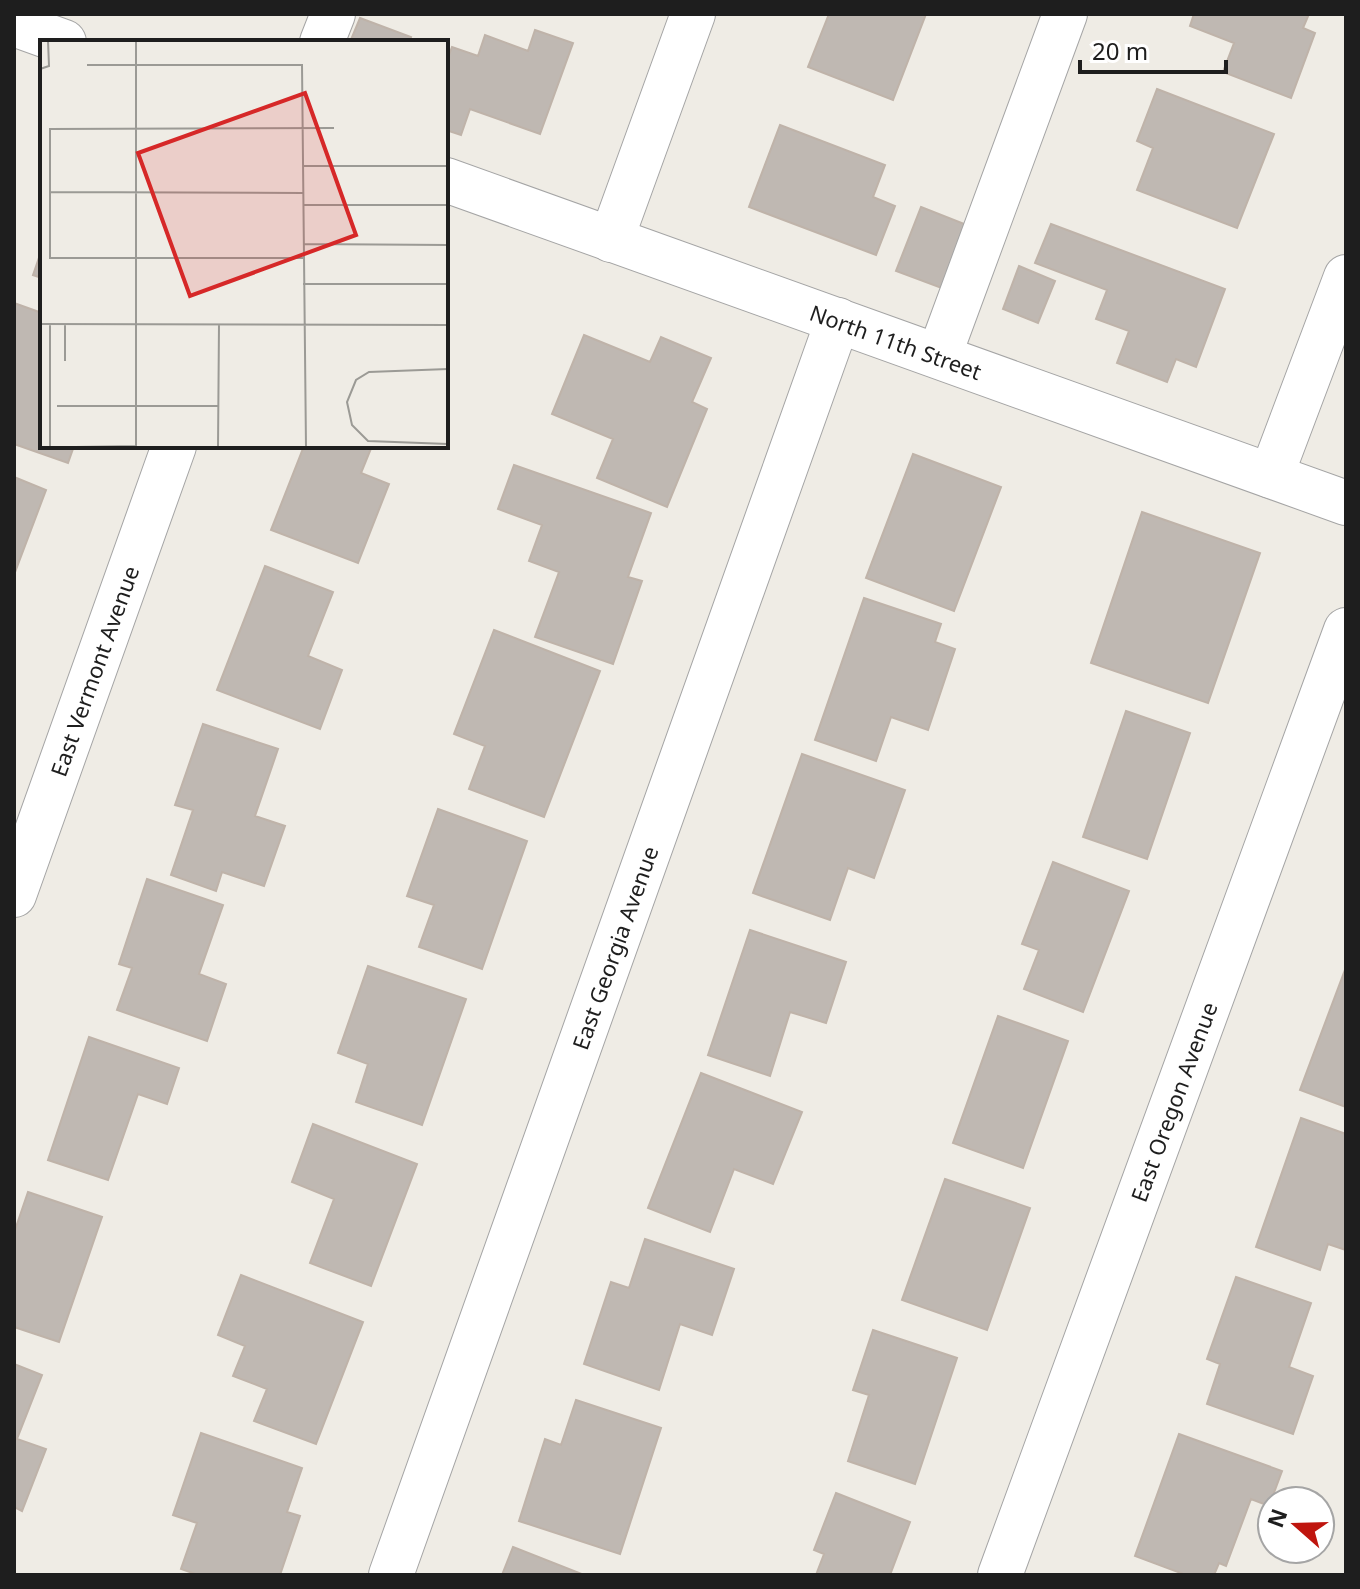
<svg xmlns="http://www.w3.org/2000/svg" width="1360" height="1589" font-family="'Noto Sans',sans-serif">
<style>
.building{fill:#bfb8b2;stroke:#bfb3a9;stroke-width:2}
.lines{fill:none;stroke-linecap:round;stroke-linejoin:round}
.minor-casing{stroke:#a5a5a5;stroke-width:46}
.minor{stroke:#fff;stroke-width:44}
.labels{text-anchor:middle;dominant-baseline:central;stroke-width:6;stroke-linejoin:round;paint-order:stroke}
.street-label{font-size:22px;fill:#1e1e1e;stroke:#fff}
.inset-road{fill:none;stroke:#9b9a95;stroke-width:2}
.view{fill:#d62828;fill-opacity:0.15;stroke:#d62828;stroke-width:4}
.inset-edge{fill:none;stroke:#1e1e1e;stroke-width:4}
</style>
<rect width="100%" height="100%" fill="#efece5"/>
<!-- building -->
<path class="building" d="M829,14H926L893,100L808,67Z
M1194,14H1309L1303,28L1315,33L1291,98L1223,72L1234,43L1190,26Z
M360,18L411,37L409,42H350Z
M535,30L573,43L540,134L470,109L461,135L446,130V63L452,47L478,56L485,35L528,51Z
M1157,89L1274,134L1237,228L1137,190L1153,148L1137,141Z
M780,125L885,165L873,197L895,206L876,255L749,207Z
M921,207L972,227L947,290L896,271Z
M1051,224L1225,289L1196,367L1176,359L1167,382L1117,363L1129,331L1096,319L1107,290L1035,263Z
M42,249V278L33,275Z
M1019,266L1055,281L1038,323L1003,309Z
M14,303L42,313V446H74L68,463L14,444Z
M584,335L650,362L661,337L711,358L692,402L707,409L667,507L597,478L613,439L552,414Z
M304,446H372L361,473L389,484L358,563L271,530Z
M913,454L1001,487L954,611L866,578Z
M514,465L651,513L628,577L642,581L613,664L535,637L559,572L529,561L542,525L498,509Z
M14,477L46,490L14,575Z
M1142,512L1260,553L1208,703L1091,663Z
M265,566L333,592L308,656L342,670L320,729L217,690Z
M864,598L941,624L935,642L955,649L928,730L891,717L876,761L815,740Z
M494,630L600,671L544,817L469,789L485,746L454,734Z
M1126,711L1190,733L1147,859L1083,837Z
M203,724L278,749L255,816L285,826L264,886L222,872L216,891L171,875L193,810L175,805Z
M802,754L905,790L874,878L848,868L830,920L753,893Z
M438,809L527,841L482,969L419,947L434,905L407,896Z
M1053,862L1129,891L1083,1012L1024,989L1039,950L1022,944Z
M147,879L223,905L199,974L226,984L207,1041L117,1010L132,968L119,964Z
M750,930L846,962L826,1023L790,1012L770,1076L708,1055Z
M368,966L466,999L422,1125L356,1102L368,1064L338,1053Z
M1346,967V1107L1300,1090Z
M998,1016L1068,1041L1023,1168L953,1143Z
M89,1037L179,1068L167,1104L138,1094L108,1180L48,1160Z
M701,1073L802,1112L773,1184L734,1169L710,1232L648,1208Z
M1301,1118L1346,1134V1250L1328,1244L1320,1270L1256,1247Z
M313,1124L417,1164L371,1286L310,1263L334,1199L292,1182Z
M945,1179L1030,1208L987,1330L902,1300Z
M28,1192L102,1217L59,1342L14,1327V1233Z
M645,1239L734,1269L712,1335L680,1324L659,1390L584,1364L611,1282L629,1288Z
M241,1275L363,1322L316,1444L254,1421L267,1389L233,1376L245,1346L218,1335Z
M1236,1277L1311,1303L1289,1367L1313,1376L1293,1434L1207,1404L1220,1364L1207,1359Z
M873,1330L957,1358L915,1484L848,1461L869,1395L853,1390Z
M14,1364L42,1375L17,1439L46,1449L22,1511L14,1507Z
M576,1400L661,1428L620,1554L519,1521L545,1439L561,1445Z
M201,1433L302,1468L287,1512L300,1516L280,1575H198L181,1569L197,1523L173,1515Z
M1179,1434L1282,1471L1269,1506L1251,1499L1226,1566L1219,1563L1214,1575H1186L1135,1556Z
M836,1493L910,1522L890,1575H816L824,1554L814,1550Z
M513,1547L582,1574L581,1575H502Z"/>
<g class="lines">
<defs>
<g id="minor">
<path d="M14,24L64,42"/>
<path d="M322,42L333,14"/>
<path id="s1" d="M446,180L1346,503"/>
<path d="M611,240L693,14"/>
<path d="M939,356L1065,14"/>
<path d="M1271,476L1346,277"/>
<path id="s2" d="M14,895L174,446"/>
<path id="s3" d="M391,1575L838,320"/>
<path id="s4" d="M1000,1575L1346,630"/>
</g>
</defs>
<!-- minor casing -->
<use href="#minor" class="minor-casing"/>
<!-- minor -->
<use href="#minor" class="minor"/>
</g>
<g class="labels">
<!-- street labels -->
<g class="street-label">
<text stroke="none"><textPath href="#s1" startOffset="478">North 11th Street</textPath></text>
<text stroke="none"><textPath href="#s2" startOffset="238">East Vermont Avenue</textPath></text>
<text stroke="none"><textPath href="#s3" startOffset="666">East Georgia Avenue</textPath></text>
<text stroke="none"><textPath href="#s4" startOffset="504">East Oregon Avenue</textPath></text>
</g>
</g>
<!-- overview -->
<g transform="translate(40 40)">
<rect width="408" height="408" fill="#efece5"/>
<path class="inset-road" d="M47,25H262L266,407M0,29L9,26L8,1M263,126H408M10,152L263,153M263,165H408M263,204L408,205M263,218H10V89L294,88M263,244H408M0,284L408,285M25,321V284M408,329L329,332L316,340L307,362L312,385L328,401L408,404M17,366H178M10,407V284M35,407L96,406M96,407V1M178,407L179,284"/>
<path class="view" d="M265,53L316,195L150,256L98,113Z"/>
<rect width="408" height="408" class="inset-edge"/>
</g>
<!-- border -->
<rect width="1360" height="1589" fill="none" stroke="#1e1e1e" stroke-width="32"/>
<!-- north arrow -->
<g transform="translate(1296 1525) rotate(290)"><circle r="38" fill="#ffffff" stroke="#a5a5a5" stroke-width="2"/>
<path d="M0-6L14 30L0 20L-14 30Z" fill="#bf150e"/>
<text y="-12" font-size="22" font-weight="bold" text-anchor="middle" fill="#1e1e1e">N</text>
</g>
<!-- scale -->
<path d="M1080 60v12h146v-12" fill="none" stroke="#1e1e1e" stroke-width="4"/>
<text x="1092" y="60" font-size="24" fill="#1e1e1e" stroke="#ffffff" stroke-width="6" paint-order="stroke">20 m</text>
</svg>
